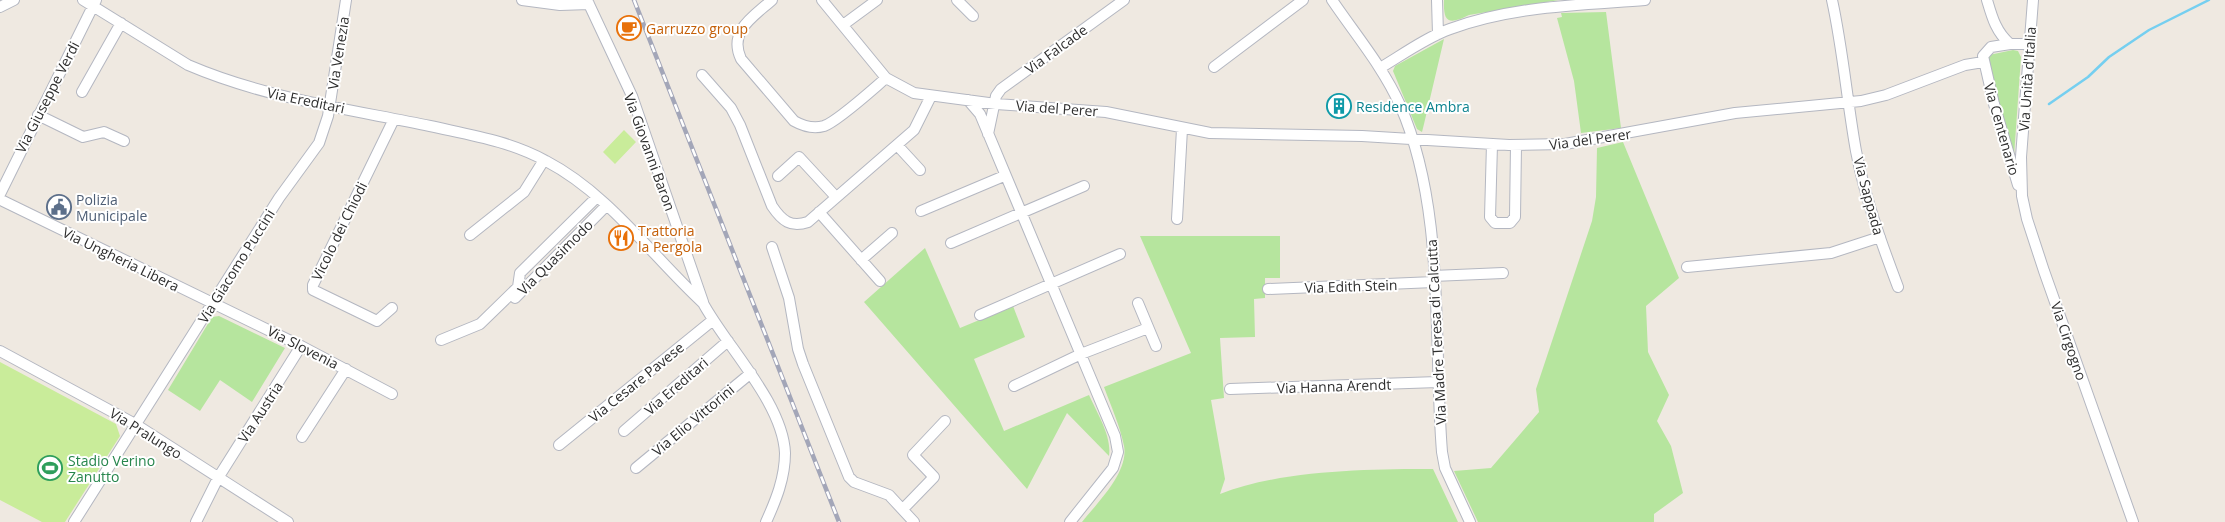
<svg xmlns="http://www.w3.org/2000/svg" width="2225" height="522" font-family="'Open Sans',sans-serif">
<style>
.green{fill:#b6e59e}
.pitch{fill:#c9ec9a}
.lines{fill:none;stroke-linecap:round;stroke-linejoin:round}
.stream{stroke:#75cff0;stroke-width:2.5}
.minor-casing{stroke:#b4b7c1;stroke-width:12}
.minor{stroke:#fff;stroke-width:10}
.rail-casing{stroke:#a3a6b8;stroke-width:4.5}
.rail{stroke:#fff;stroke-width:2.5;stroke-dasharray:8;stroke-linecap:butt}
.labels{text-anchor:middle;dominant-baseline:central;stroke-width:4;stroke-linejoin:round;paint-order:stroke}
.food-label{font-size:14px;fill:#c56008;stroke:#fff;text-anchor:start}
.street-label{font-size:14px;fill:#2e2e2e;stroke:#fff}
.culture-label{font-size:14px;fill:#0d838f;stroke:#fff;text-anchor:start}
.service-label{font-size:14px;fill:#4e5e75;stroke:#fff;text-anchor:start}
.leisure-label{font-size:14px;fill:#27864d;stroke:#fff;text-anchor:start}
</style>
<rect width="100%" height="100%" fill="#efe9e1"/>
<!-- green -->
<path class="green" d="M1444,0H1559L1469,15C1449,25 1443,23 1444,0Z
M1606,12L1621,128L1581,133L1574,81L1557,18L1562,17L1561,13Z
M1444,39L1424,124L1422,132L1417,129L1393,71L1395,66Z
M2013,50L2018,51L2021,57L2014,156L2011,153L1987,60L1989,55Z
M1623,142L1679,278L1646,306L1648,352L1669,395L1657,421L1671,446L1683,493L1654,514V522H1478L1454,471L1491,468L1539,412L1536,389L1592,221L1596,197L1597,148Z
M1140,236H1280V278H1265V298L1254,299L1255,337L1220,338L1224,398L1211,400L1225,479L1220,494C1281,470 1368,469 1433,469L1458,522H1082C1097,503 1129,472 1124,446C1120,426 1111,406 1104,387L1191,353Z
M925,248L960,328L1013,306L1025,337L974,359L1004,431L1089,395C1097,413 1112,436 1109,456L1067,413L1027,489L864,302Z
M219,316L285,348L252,402L220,380L200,411L168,390L212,317Z"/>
<!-- pitch -->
<path class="pitch" d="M624,130L636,142L615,164L603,152Z
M0,362L116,424L120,436L65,522H42L0,500Z"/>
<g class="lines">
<!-- stream -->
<path class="stream" d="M2049,104L2088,77L2109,57L2149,30L2209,0"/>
<defs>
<path id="minor" d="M83,0L188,65C265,98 348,109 430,126C470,135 510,141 546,161C609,194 652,256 703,303C726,346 783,403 785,453C785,478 776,500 766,522
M522,0L560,5L589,4
M587,0L632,96L703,302
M772,0C753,17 728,31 741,59L794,121C803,126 814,129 824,126C838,121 873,89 886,78
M822,0L886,78L914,93L996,104L1106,112L1210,133L1362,136L1509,145L1565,144L1735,113L1861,101L1886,95L1965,65L1983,62
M957,0L973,16
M1332,0C1355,34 1383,67 1400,105C1446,209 1433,340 1442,452L1445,468L1470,522
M1437,0L1438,34
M1832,0C1843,50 1847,101 1856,151C1865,198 1881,242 1898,287
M1987,0C1992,17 1996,32 2010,44
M2033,0L2021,157L2022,196L2027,219L2044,271L2133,522
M0,7L14,0
M843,25L877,0
M1214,67L1303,0
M1380,68C1402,55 1425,38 1450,29C1512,6 1580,5 1645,0
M702,75L731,108L740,125L772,206C782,221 791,228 808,222L914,130L931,96
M82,92L121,23
M968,100L980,114L1115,436L1118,452L1113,468L1070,522
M38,115L83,137L104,132L124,141
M988,134L996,96L1001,89L1124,0
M1492,144L1490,217L1495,223H1510L1515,217L1516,145
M897,145L920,170
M778,176L799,157L836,197
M2018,185L1994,104L1983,56L1991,47L2010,44H2029
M0,194L96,0
M3,201L301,346L392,394
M921,211L1004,176
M819,212L880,281
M1177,219L1182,129
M470,235L524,192L544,160
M951,243L1084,186
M772,247L789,298L798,349L803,364L849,477L854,482L889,495L914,522
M861,260L892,233
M1687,267L1831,253L1880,237
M1433,276L1503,273
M1268,289L1434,282
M515,298L606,206
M1138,303L1156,346
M392,308L377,321L313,290V285L394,119
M980,315L1120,254
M441,340L480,324L518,287L520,273L597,197
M0,351L135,424L288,522
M1014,386L1081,354L1148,328
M1230,389L1438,382
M624,431L728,341
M302,437L346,369
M559,445L713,320
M636,468L751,373
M903,509L934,477L913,455L945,421
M74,522L279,198L319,143L328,116L346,0
M196,522L218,478L301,346"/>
</defs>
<!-- minor casing -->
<use href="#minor" class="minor-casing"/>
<!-- minor -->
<use href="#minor" class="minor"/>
<defs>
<path id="rail" d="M634,0L839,522"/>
</defs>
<!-- rail casing -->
<use href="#rail" class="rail-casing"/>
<!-- rail -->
<use href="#rail" class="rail"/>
</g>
<!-- icons -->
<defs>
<symbol id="cafe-ring" viewBox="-11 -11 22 22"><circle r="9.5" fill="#fff" stroke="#e8710a" stroke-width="1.5"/><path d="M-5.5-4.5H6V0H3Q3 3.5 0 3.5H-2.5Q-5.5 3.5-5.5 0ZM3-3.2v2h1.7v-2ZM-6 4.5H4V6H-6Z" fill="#e8710a"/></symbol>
<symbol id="building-ring" viewBox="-11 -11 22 22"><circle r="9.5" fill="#fff" stroke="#0f9aa8" stroke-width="1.5"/><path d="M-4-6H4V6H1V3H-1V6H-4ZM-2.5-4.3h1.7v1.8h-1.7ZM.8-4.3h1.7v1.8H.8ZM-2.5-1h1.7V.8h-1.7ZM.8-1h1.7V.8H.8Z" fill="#0f9aa8"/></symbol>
<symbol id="civic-ring" viewBox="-11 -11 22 22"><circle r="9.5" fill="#fff" stroke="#5c6f8a" stroke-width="1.5"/><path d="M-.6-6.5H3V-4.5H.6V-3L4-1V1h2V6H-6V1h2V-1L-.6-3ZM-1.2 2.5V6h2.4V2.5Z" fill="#5c6f8a"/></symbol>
<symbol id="restaurant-ring" viewBox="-11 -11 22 22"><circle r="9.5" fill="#fff" stroke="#e8710a" stroke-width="1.5"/><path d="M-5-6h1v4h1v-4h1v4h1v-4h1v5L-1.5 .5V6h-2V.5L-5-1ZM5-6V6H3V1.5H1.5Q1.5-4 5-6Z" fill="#e8710a"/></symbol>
<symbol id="stadium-ring" viewBox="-11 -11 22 22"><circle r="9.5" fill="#fff" stroke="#2e9e5b" stroke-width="1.5"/><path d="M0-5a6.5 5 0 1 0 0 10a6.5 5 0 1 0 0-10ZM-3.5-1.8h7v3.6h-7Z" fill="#2e9e5b"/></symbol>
</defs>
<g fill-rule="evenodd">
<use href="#cafe-ring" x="615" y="14" width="28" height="28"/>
<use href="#building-ring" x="1325" y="92" width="28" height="28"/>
<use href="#civic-ring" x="45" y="193" width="28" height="28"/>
<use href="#restaurant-ring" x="607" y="224" width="28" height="28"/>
<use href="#stadium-ring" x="36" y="454" width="28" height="28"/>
</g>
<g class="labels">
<!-- food labels -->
<g class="food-label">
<text x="646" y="28">Garruzzo group</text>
<text x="638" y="230">Trattoria<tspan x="638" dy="16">la Pergola</tspan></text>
</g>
<!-- street labels -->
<g class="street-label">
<text transform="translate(1056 49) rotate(-36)">Via Falcade</text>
<text transform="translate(338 53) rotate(-81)">Via Venezia</text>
<text transform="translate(2027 79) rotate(-86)">Via Unità d'Italia</text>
<text transform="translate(47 97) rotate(-63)">Via Giuseppe Verdi</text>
<text transform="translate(306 100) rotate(12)">Via Ereditari</text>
<text transform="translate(1057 108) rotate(4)">Via del Perer</text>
<text transform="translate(2002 129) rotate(74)">Via Centenario</text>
<text transform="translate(1590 139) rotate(-8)">Via del Perer</text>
<text transform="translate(650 152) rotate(70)">Via Giovanni Baron</text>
<text transform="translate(1869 196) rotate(75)">Via Sappada</text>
<text transform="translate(339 231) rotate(-64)">Vicolo dei Chiodi</text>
<text transform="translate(555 257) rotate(-45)">Via Quasimodo</text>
<text transform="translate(121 259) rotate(26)">Via Ungheria Libera</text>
<text transform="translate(236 266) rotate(-58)">Via Giacomo Puccini</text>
<text transform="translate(1351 286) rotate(-2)">Via Edith Stein</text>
<text transform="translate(1436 332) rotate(-93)">Via Madre Teresa di Calcutta</text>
<text transform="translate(2069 341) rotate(71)">Via Cirgogno</text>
<text transform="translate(303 347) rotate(27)">Via Slovenia</text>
<text transform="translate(636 382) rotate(-39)">Via Cesare Pavese</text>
<text transform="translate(676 386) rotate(-41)">Via Ereditari</text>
<text transform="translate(1334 386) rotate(-2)">Via Hanna Arendt</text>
<text transform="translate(260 412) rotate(-57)">Via Austria</text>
<text transform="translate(693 420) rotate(-40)">Via Elio Vittorini</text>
<text transform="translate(146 433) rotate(32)">Via Pralungo</text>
</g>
<!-- culture labels -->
<g class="culture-label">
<text x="1356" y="106">Residence Ambra</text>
</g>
<!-- service labels -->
<g class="service-label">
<text x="76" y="199">Polizia<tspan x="76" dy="16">Municipale</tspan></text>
</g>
<!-- leisure labels -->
<g class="leisure-label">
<text x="68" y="460">Stadio Verino<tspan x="68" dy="16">Zanutto</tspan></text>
</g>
</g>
</svg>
